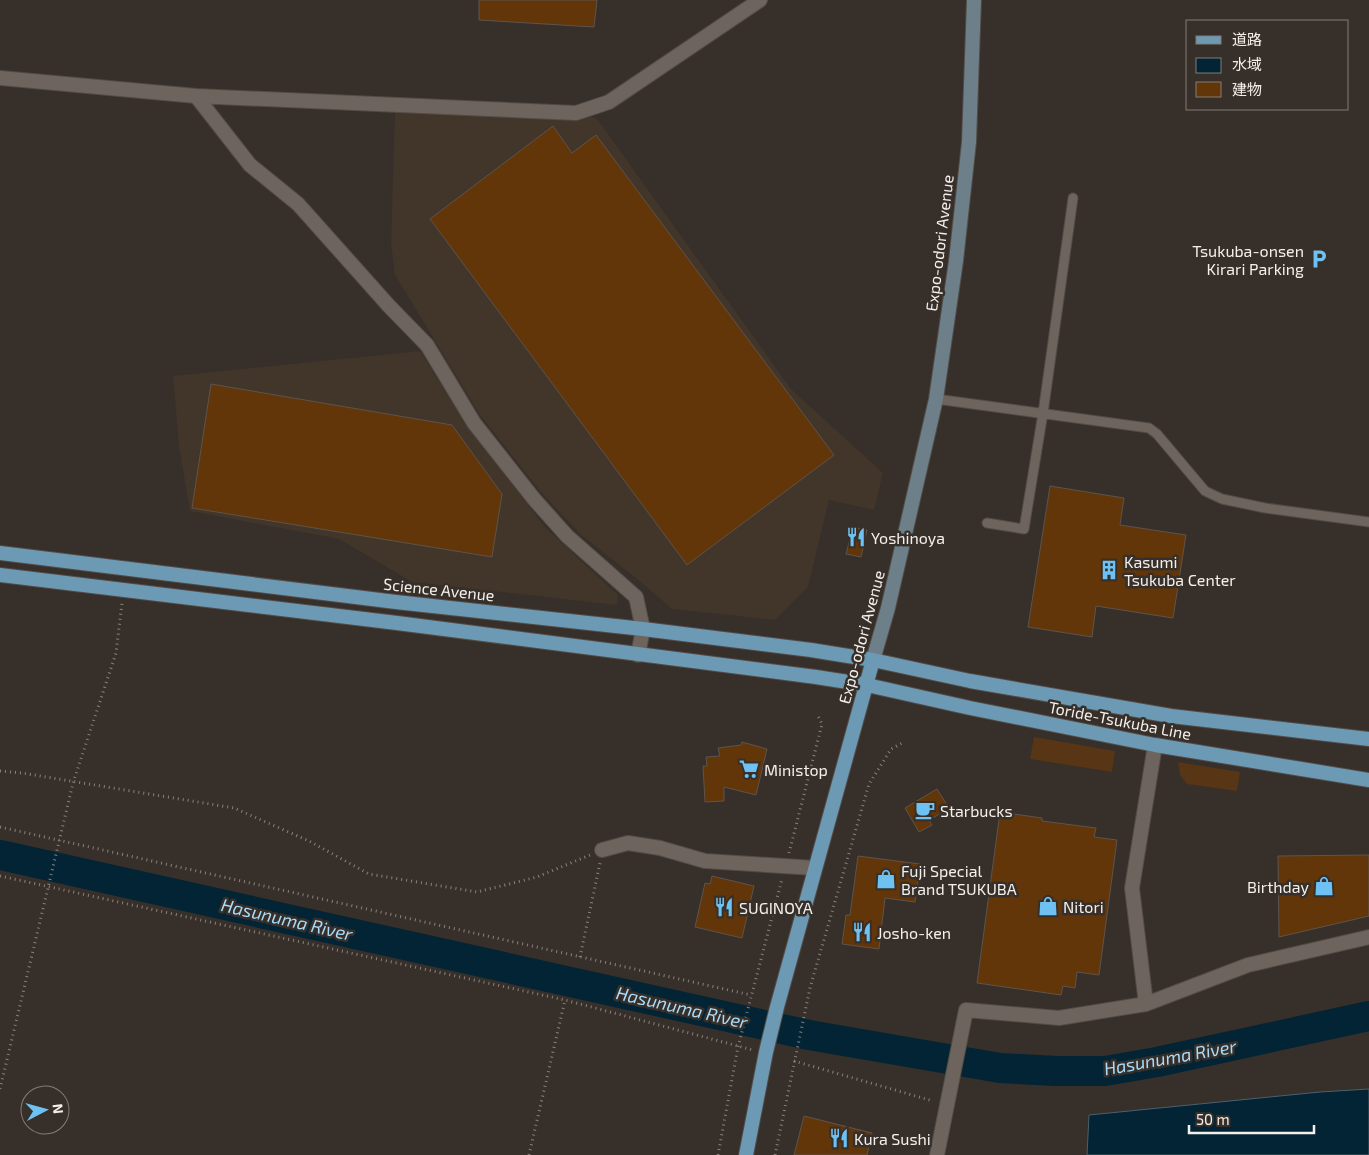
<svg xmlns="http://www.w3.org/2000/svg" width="1369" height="1155" font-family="'Exo 2','Noto Sans JP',sans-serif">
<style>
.built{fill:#42352a}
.green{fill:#573515}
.water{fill:#022435;stroke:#4b616c}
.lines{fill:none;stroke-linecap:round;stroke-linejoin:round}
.river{stroke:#022435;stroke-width:30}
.building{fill:#623609;stroke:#5d544d}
.service-casing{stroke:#524b46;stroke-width:11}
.minor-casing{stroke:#524b46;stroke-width:16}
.secondary-casing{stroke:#524b46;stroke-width:16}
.primary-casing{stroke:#524b46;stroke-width:16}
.path{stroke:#89827d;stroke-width:3;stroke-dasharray:1 4;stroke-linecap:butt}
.service{stroke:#6d645d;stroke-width:9}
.minor{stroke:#6d645d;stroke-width:14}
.secondary{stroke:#6d7f88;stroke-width:14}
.primary{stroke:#6c99b3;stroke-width:14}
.labels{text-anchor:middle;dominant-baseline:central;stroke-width:5;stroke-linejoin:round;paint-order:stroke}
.street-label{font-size:16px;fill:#f4efeb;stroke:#372f29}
.poi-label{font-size:16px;fill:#f4efeb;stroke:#372f29;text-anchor:start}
.water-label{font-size:18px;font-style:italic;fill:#a9dcfb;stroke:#372f29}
</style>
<rect width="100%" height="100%" fill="#372f29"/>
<!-- built -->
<path class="built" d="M395,112L590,116L598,120L791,389L883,473L874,510L829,500L808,587L775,620L672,609L631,574L580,534L540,491L480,415L395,275L391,243Z
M420,351L464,422L545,527L618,595L617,605L412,582L339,539L190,511L179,447L173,376Z"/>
<!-- green -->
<path class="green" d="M1034,737L1115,751L1112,772L1030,759Z
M1178,762L1240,772L1237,791L1187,784L1180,775Z"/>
<!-- water -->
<path class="water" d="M1369,1089V1155H1087L1089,1115L1320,1092Z"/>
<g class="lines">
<!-- river -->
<path class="river" d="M0,855L809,1035L1000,1068L1056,1071H1105L1157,1062L1369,1016"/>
</g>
<!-- building -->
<path class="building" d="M479,0H597L594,27L479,20Z
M553,126L572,153L596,135L834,455L687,565L430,219Z
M211,384L452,425L502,494L492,557L192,508Z
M1050,486L1124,498L1120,525L1186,535L1173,618L1096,606L1092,637L1028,627Z
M853,527L867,530L861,557L846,554Z
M742,742L767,749L756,795L724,787V801L705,802L703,766H707L706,757L720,756L718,748L741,745Z
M937,789L947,805L943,807L945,811L929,820L932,825L919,832L905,808Z
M1000,812L1042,818V821L1096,828L1094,837L1117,840L1099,975L1077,972L1075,988L1063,986L1061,995L977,983Z
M1369,855V916L1279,937L1278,856Z
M858,856L920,864L915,902L885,898L879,949L842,944L846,915H850Z
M712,876L754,886L742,938L695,927L705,883L710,884Z
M804,1116L872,1133L867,1155H794Z"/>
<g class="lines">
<defs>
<path id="service" d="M936,399L1149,428L1157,434L1205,491L1222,499L1265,508L1369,522
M987,523L1024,529L1043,413L1073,198"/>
<path id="minor" d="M0,78L196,96L576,113L609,102L760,0
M196,96L250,165L298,204L389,306L427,345L474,423L534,499L567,536L636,597L643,629L638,655
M602,850L628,843L660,848L705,861L815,868
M1146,1004L1132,888L1155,745
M937,1155L966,1010L1059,1018L1146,1004L1248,965L1369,937"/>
<path id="secondary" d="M873,660L888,608L936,399L956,261L969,142L974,0"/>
<path id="primary" d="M0,553L396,602L643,629L811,650L873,660L970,681L1171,716L1369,739
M0,575L397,623L816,677L867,685L970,708L1155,745L1369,780
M746,1155L766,1052L777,1007L873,660"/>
</defs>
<!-- service casing -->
<use href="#service" class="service-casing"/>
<!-- minor casing -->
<use href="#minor" class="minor-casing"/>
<!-- secondary casing -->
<use href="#secondary" class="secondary-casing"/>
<!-- primary casing -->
<use href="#primary" class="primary-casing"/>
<!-- path -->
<path class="path" d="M0,771L22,773L234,808L309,841L369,874L477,892L537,877L590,855
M0,827L751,995
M789,853L822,724L817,714
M0,876L565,1000L753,1050
M580,957L600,863
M794,1061L933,1101
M0,1089L73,783L116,653L122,603
M529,1155L565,1000
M718,1155L738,1047L782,879
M775,1155L810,988L869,784L891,749L904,742"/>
<!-- service -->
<use href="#service" class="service"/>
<!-- minor -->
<use href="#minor" class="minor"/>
<!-- secondary -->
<use href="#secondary" class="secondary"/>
<!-- primary -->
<use href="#primary" class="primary"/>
</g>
<!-- icons -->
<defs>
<symbol id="parking-bare" viewBox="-9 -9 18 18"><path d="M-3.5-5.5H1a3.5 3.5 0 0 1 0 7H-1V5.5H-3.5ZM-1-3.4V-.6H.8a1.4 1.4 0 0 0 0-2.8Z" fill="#6dc2f3" stroke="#372f29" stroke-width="2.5" paint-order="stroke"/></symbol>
<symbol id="restaurant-bare" viewBox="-9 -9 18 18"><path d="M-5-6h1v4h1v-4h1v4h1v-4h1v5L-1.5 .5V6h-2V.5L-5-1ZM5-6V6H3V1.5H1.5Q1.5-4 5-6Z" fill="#6dc2f3" stroke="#372f29" stroke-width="2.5" paint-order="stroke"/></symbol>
<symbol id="building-bare" viewBox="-9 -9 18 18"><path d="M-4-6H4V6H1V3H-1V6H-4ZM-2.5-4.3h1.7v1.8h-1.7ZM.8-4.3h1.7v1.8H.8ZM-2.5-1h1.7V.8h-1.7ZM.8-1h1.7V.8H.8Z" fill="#6dc2f3" stroke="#372f29" stroke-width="2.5" paint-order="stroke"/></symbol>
<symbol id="supermarket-bare" viewBox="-9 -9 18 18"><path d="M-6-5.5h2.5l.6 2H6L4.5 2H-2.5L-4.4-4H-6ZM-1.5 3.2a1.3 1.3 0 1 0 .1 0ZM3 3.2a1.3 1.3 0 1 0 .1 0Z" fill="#6dc2f3" stroke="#372f29" stroke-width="2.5" paint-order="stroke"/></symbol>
<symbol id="cafe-bare" viewBox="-9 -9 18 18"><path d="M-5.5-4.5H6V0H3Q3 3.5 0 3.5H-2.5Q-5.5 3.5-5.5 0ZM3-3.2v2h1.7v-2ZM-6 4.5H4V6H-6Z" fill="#6dc2f3" stroke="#372f29" stroke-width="2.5" paint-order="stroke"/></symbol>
<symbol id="shop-bare" viewBox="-9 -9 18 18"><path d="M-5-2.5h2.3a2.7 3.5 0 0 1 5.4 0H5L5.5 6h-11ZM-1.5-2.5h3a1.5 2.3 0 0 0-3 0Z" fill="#6dc2f3" stroke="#372f29" stroke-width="2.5" paint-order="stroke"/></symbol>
</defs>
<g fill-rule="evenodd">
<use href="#parking-bare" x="1305" y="245" width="28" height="28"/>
<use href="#restaurant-bare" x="842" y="523" width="28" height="28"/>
<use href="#building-bare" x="1095" y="556" width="28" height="28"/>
<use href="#supermarket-bare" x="735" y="755" width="28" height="28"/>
<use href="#cafe-bare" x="911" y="796" width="28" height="28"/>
<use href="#shop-bare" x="872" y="865" width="28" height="28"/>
<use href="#shop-bare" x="1310" y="872" width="28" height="28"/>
<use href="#shop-bare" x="1034" y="892" width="28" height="28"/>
<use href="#restaurant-bare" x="710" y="893" width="28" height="28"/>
<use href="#restaurant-bare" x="848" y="918" width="28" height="28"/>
<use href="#restaurant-bare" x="825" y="1124" width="28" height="28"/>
</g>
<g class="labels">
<!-- street labels -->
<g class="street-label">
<text transform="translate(939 243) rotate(-83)">Expo-odori Avenue</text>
<text transform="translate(439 589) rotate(6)">Science Avenue</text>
<text transform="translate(861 637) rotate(-75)">Expo-odori Avenue</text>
<text transform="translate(1120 720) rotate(11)">Toride-Tsukuba Line</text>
</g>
<!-- poi labels -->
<g class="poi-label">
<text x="1304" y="250" text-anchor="end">Tsukuba-onsen<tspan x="1304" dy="18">Kirari Parking</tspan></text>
<text x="871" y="537">Yoshinoya</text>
<text x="1124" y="561">Kasumi<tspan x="1124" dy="18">Tsukuba Center</tspan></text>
<text x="764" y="769">Ministop</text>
<text x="940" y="810">Starbucks</text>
<text x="901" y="870">Fuji Special<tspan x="901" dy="18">Brand TSUKUBA</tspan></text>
<text x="1309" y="886" text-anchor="end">Birthday</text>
<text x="1063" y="906">Nitori</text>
<text x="739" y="907">SUGINOYA</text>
<text x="877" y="932">Josho-ken</text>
<text x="854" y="1138">Kura Sushi</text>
</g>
<!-- water labels -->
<g class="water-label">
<text transform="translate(287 919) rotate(13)">Hasunuma River</text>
<text transform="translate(682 1007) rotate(13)">Hasunuma River</text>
<text transform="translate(1170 1057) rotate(-10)">Hasunuma River</text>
</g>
</g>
<!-- legend -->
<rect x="1186" y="20" width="162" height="90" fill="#372f29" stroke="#837c77"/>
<rect x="1196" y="36" width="25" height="8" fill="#6c99b3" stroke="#837c77"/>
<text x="1232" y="45" font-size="15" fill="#f4efeb">道路</text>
<rect x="1196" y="58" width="25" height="15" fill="#022435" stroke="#837c77"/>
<text x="1232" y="70" font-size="15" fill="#f4efeb">水域</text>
<rect x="1196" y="82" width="25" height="15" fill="#623609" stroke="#837c77"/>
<text x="1232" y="95" font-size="15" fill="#f4efeb">建物</text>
<!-- north arrow -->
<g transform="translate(45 1110) rotate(84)"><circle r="24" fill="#372f29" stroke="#837c77"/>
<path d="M0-4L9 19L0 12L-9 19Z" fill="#6dc2f3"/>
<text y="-8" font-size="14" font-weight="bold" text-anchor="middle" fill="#f4efeb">N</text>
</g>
<!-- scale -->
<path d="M1189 1125v8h125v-8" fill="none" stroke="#f4efeb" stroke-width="2.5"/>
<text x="1196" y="1125" font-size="15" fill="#f4efeb" stroke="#372f29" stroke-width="4" paint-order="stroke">50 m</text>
</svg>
